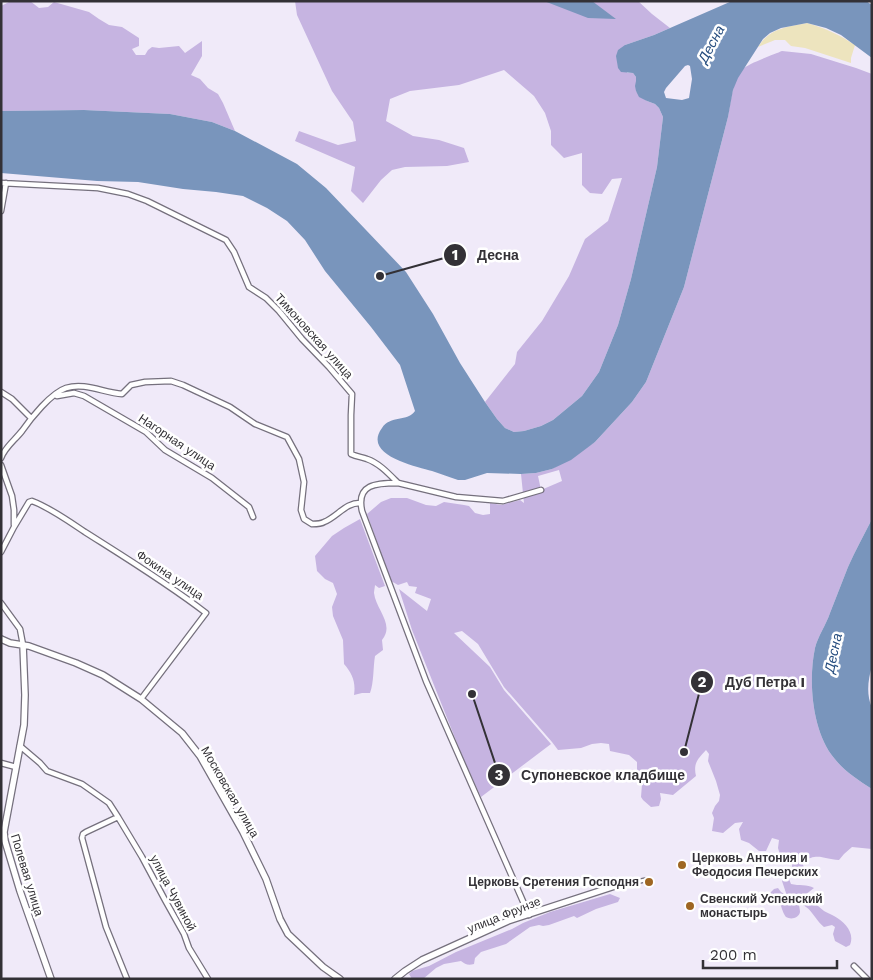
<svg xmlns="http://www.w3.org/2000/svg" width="873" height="980" font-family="'Work Sans',sans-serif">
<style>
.green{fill:#c6b4e1;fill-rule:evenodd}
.sand{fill:#ede4be}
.water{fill:#7995bc;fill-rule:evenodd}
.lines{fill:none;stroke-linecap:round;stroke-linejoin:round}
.pedestrian-casing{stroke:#75707d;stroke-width:5.5}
.minor-casing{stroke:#75707d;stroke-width:7}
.tertiary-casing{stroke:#75707d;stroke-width:8}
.pedestrian{stroke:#fff;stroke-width:3}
.minor{stroke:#fff;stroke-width:4.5}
.tertiary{stroke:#fff;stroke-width:5.5}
.poi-dot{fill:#9e6622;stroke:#fff;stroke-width:2}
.labels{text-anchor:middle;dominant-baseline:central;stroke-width:5;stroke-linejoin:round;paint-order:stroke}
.street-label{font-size:12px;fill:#333136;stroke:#fff}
.poi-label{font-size:12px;font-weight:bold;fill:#333136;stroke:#fff;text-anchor:start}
.water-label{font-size:14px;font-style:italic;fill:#264d7f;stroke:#fff}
.leader{fill:none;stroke:#333136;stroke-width:2}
.callout-dot{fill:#333136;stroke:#fff;stroke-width:2}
.mark-label{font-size:15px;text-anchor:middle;font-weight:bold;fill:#fff}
.callout-label{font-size:14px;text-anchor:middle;font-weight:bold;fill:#333136;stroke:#fff;stroke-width:5;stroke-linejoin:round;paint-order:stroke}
</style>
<rect width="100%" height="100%" fill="#f0eaf9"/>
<!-- green -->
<path class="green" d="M11,1H30L39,8L48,7L54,2L89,12L99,19L109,25L122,27L139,38V46L132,49L136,55H145L148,50L152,47L159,48L179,46L185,53L202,41V56L191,75L200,79L208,88L218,94L223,103L235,131L212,122L170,114L84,110L1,111V6Z
M295,1H638L652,14L670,28L654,35L625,45L627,73H633L636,77V91L647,101L655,104L659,108L663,117L657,167L631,279L618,325L599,372L582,396L553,420L541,426L524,431L514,432L505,428L497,419L485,402L515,364L517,352L542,321L569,276L585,239L608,221L622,178L612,179L602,194L590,193L582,185V153L564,158L551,145V131L545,113L534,96L504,70L459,85L410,91L390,99L386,121L413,136L439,140L464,148L469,162L447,166L405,167L392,170L381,180L363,203L351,191L355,167L295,141L299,131L338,145L356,141L353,122L332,91L297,15Z
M782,51L811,54L856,68L872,74V519C864,535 855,551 848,567C842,582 836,598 830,613C826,625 818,636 815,648C808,681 812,731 834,758C844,771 858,780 872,789V849L852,847L844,854L839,860C823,859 818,852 802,862L806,873L797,875L793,872L792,865L789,855H780L778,848L779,840L772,838L766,851H759L749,843L741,840L739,829L743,822L735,823L723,833L712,831L714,818L712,813L715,806L719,801L720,795L716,781L708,761L709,754L706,750C698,759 693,763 696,776L673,795L660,793L661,799L659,806L651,807L643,800L641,797L642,784L637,770V762L629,755L610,751L609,744L601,743L592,744L581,748L558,750L552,742L504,687L478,644L462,631L454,633L490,667L504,690L551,744L481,797L463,758L412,630L399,589L427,611L431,599L415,593L417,587L409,586L407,582L398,585L391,581L367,514L381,502L391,498H407L426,505L436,506L444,502L464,505L469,506L475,513L483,515L490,514V503L501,505L520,500L524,503L521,474L536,473L552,469L595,442L632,402L646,382L684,287L728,117C731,102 732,81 743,69C747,64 775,54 782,51ZM559,470L562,481L541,490L538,476Z
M360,519L385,586L379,588L375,585C375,586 374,592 374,593C376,610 395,624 382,640L383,650L375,656C373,668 374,682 370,693H362L354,695C356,682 352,673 344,664L343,640L333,616L332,607L337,594L333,583L325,579L317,571L315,556L332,536L344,528Z
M784,878L789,879L791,884C799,886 807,884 814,888L805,895C811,900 817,905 824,911C827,913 831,914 834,916C845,922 855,933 850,945L846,947L835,941L833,934L835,927L832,925L824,927C815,920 811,906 799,904C799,906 800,910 800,912C799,918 791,920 786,917C784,915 782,909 781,906C778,902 773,898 770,893L774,889L778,888L781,892L787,896L782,881Z
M610,894L620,898L618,902L596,909L577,918L574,916L549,925L543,926L539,925L530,927L506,944L481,952L475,958L474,964C468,966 465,964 461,961L444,964L436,968L423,979H412L409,974L412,971L429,966L456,952L512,929L523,923L550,912Z"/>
<!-- sand -->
<path class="sand" d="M807,23C825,28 840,35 855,45L851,58V63L805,48L791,46L785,40H775L758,47C770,28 787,27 807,23Z"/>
<!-- water -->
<path class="water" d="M544,1H592L616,19L588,18Z
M732,1H866L872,5V58L841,35L826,28L807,23L781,28L770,33L763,39L738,78L733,90L728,117L684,287L646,382L632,402L595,442L571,460L552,469L536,473L521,474L487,473L465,480H458C449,477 441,474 432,471C415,466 362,455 382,428C390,415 408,422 415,411L400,365L371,327L325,271L305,240L287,221L267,208L243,196L216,192L183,189L138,182L97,181L1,173V111L84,110L170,114L212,122L235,131L297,164L326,188L406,272L433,314L460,363L485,402L497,419L505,428L514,432L524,431L541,426L553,420L582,396L599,372L618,325L631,279L657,167L663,117L659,108L655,104L647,101L639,97L636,91L635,86L636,81V77L633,73L621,72L618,68L616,56L618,50L625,45L654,35ZM688,65L690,66L692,79L689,98L682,100L666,98L664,92L666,88L685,66Z
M872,519V666C868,680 866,694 872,708V789C858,780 844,771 834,758C812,731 808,681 815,648C818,636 826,625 830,613C836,598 842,582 848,567C855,551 864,535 872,519Z"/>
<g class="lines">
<defs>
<path id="pedestrian" d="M627,884L645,880"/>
<path id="minor" d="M1,183L98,188L128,194L147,201L226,240L234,252L249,287L266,298L279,311L302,339L329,367L352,394L351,415V454C357,457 362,457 367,459C379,463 389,474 398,483
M1,211L6,183
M1,392L12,399L31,418
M57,396L74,393L84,396L146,432L165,450L212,478L249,507L253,517
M1,458C5,447 15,440 22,431C31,418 51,393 66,388C85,382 104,393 122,394L131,385L145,382L171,381L183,385L230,407L255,424L287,437L299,459L304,482L301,510L304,519L312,524C316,524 321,524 324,522C337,517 346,502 361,503
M1,465L12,496L14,510V525
M1,552L14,527L29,502L32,501C49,507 70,522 85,532C126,558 167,583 206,613L141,699
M1,603L20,629L23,645
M20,746L40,763L47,771L82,784L109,803L118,817L86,832L83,834L82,838L106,927L127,979
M1,763L16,767
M118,817L142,857L165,900L184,934L189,948L208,979
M529,915L426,681L362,511C356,484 376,483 398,483L456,497L503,501L541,490
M854,966L867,979"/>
<path id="tertiary" d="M1,639L10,643L29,646L76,663L103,675L141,699L182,733L200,756L243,832L266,879L280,919L288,934L323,967L340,979
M23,645L25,695L24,725L4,832L5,841L20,891L51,979
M395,979L405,971L422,960L508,921L618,885L626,884"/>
</defs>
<!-- pedestrian casing -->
<use href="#pedestrian" class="pedestrian-casing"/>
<!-- minor casing -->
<use href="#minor" class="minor-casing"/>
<!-- tertiary casing -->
<use href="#tertiary" class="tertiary-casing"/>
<!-- pedestrian -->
<use href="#pedestrian" class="pedestrian"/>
<!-- minor -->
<use href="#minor" class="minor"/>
<!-- tertiary -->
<use href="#tertiary" class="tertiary"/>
</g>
<!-- markers -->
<g class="poi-dot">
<circle cx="682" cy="865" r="5"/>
<circle cx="649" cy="882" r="5"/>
<circle cx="690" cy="906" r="5"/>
</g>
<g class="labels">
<!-- street labels -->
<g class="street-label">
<text transform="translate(314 336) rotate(48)">Тимоновская улица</text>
<text transform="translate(177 442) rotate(34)">Нагорная улица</text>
<text transform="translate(170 575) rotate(34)">Фокина улица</text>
<text transform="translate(230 792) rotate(60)">Московская улица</text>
<text transform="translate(27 875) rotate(73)">Полевая улица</text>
<text transform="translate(173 893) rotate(62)">улица Чувиной</text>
<text transform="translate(504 915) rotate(-22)">улица Фрунзе</text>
</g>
<!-- poi labels -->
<g class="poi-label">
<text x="692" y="858">Церковь Антония и<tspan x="692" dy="14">Феодосия Печерских</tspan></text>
<text x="639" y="882" text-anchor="end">Церковь Сретения Господня</text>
<text x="700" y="899">Свенский Успенский<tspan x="700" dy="14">монастырь</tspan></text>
</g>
<!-- water labels -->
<g class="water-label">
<text transform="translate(711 44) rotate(-62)">Десна</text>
<text transform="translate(833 653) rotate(-78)">Десна</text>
</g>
</g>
<!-- callouts -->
<path class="leader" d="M380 276L455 255M684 752L702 682M472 694L499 775"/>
<g class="callout-dot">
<circle cx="380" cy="276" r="5"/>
<circle cx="684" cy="752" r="5"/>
<circle cx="472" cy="694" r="5"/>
<circle cx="455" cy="255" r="12"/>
<circle cx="702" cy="682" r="12"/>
<circle cx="499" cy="775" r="12"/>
</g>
<g class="mark-label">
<text x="455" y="260">1</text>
<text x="702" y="687">2</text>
<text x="499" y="780">3</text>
</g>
<g class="callout-label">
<text x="498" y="260">Десна</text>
<text x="765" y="687">Дуб Петра I</text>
<text x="603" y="780">Супоневское кладбище</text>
</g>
<!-- border -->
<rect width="873" height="980" fill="none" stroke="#333136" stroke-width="5"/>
<!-- scale -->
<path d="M703 960v8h134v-8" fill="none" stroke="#333136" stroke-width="2.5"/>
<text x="710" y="960" font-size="15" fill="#333136" stroke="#ffffff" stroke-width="4" paint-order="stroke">200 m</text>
</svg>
